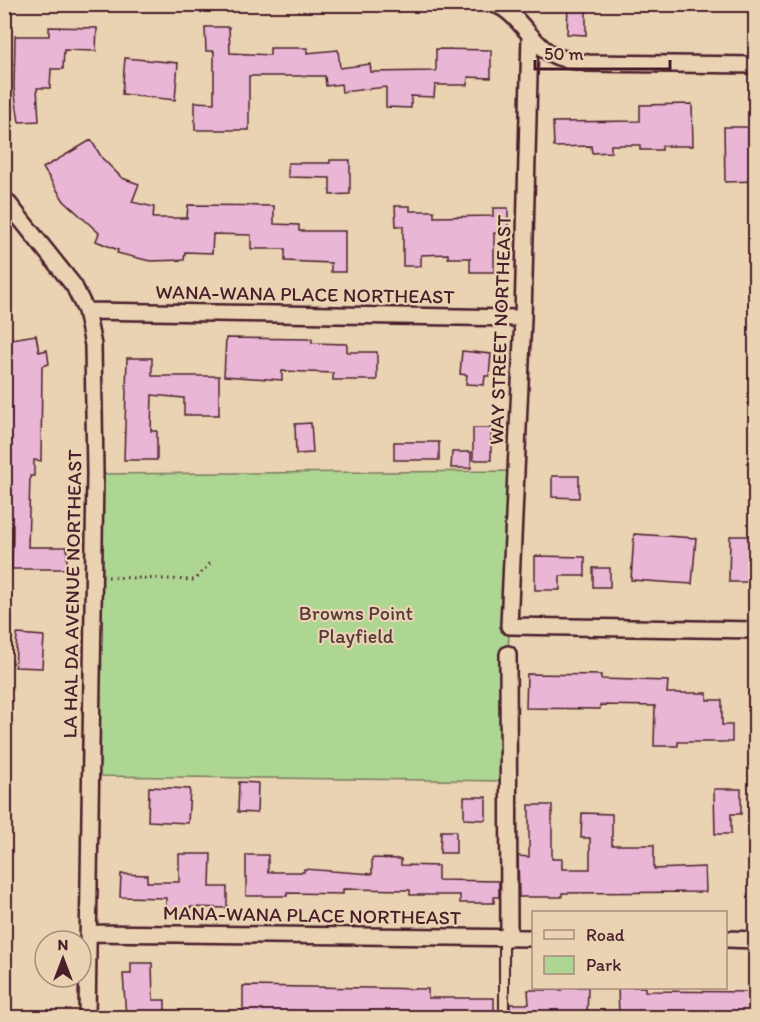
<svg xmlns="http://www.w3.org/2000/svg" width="760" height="1022" font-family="Itim,sans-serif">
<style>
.green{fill:#aed693;stroke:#7c7a5f;stroke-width:1.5}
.building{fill:#e9b7d5;stroke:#4a1f2b;stroke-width:1.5}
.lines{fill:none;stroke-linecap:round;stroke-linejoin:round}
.lane-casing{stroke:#4a1f2b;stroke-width:12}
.street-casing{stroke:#4a1f2b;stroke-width:20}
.path{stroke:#4a1f2b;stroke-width:3;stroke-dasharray:1.5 4.5;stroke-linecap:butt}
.lane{stroke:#e9d3b2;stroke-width:8}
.street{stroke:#e9d3b2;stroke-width:15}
.labels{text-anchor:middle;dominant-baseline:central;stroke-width:4.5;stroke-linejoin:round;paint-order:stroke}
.street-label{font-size:20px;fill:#4a1f2b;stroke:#e9d3b2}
.park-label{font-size:20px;fill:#593a3b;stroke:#e9d3b2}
</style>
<rect width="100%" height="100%" fill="#e9d3b2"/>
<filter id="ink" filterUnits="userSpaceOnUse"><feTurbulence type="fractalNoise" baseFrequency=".0167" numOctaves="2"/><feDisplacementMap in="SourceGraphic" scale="12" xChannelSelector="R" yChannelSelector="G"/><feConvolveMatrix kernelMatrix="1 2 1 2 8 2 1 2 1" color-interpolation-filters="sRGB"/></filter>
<g filter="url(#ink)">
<!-- green -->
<path class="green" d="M516,471L508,654L510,781L91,776L95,474Z"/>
<!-- building -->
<path class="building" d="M568,4H586V35L567,34Z
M49,27L97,28L96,51L64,50L63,69H51L50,88H37L39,121L19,122L14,88L15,36H49Z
M205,27H229L230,53L270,55V48H307V53L338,50L340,68L370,64L371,72L436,71V49L491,50V78L468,77L467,85H435L434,97L411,96V108L386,107V87L342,92L341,84L326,86L325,76H249V130H195V102L214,103V51H206Z
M125,58L178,63L175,100L122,94Z
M692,104L693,146H662V150H640V145H611V152L592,153L591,146L554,147L553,122L640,121V105Z
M724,127H748V146H756V181L725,182Z
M91,140L102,158L122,178L139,184L132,202L154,207L153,218H187L188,205L274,206V224L299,225V231H345V272H331V263L285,261V249H251V235L213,234L212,253L185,252L184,260L150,261L117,253L118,250L96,241L99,233L64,201L43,168Z
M330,160H350V194L330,195V178L288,177V163H330Z
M395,206H410V211H434V217L493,216V208H508V233H494V272H470V258H448V254L421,255V266H403V226H396Z
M36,335L39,352L47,350L49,364L42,366L41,461L34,460V476H30L28,547H67V569H12L13,524H4L5,340Z
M226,338L312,339V343L347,344V352H377V380H333V373L282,371V380L224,376Z
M462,351L491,354L489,376H485L484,385L466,384L467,375L460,374Z
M127,358H152V376H219V415H184V398L152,395L151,431H157V460H124Z
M311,423L313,453L296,454L295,424Z
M473,428H491V460H473Z
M394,442H439V460H394Z
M452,452H471V468H451Z
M552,476H579V498L552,497Z
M634,534L696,538L692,584L631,580Z
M730,536H756L752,582H729Z
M535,556L585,557V576H560V590H535Z
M593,568H610V587H593Z
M17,634L44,636L42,668L15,667Z
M527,674L601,675V679L668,681L667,693H707V700H722V725H732V742H678V746H654L655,706L600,705V709L526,708Z
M239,782L258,783L257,813L238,812Z
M149,787L190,789L188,823L148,821Z
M714,789H741V814H731V834H715Z
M464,797H486V820L464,819Z
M529,805H552V859H562V869H590V838H581L582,813L612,814V845H654V869L705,867L706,892L562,893V897H519L518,856L529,857Z
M441,831H456V853H440Z
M179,854H211L210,887H227V908L190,907L189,913H166V898L120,897L121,874L147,875V882H179Z
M246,855H268V872H304V869L372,874V858L401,859V865L438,866V880L499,881V897H494V903H460V895H410V890L343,889V894L287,893V896H246Z
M131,963H152L153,1000H165V1017H126L123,974H131Z
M243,986L428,989V998H494V1017H307V1015L243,1017Z
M562,987H588L587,1017H510V1004H529L528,990H562Z
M618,987H645V991L756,992V1017H619Z"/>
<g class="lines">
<defs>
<path id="lane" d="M504,1018V938"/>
<path id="street" d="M494,4C518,12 529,41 551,54C562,60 575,61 588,63L756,65
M530,35L523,318L509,626L756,630
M4,198L74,286L86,311L93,345L95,474L87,1018
M86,311L523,318
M508,654L509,938
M89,933L534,938
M726,939L756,940"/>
</defs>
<!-- lane casing -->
<use href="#lane" class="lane-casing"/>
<!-- street casing -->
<use href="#street" class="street-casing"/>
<!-- path -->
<path class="path" d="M108,577L195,580L212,561"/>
<!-- lane -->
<use href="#lane" class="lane"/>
<!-- street -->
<use href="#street" class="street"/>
</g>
</g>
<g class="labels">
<!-- street labels -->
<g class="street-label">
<text transform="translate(305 294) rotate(1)">WANA-WANA PLACE NORTHEAST</text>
<text transform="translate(500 330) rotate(-88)">WAY STREET NORTHEAST</text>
<text transform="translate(72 594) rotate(-89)">LA HAL DA AVENUE NORTHEAST</text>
<text transform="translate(312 915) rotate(1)">MANA-WANA PLACE NORTHEAST</text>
</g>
<!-- park labels -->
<g class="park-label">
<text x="356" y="613">Browns Point<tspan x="356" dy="23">Playfield</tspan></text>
</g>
</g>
<!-- margin -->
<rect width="760" height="1022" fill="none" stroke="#e9d3b2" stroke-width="24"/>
<rect x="12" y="12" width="736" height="998" fill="none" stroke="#4a1f2b" stroke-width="2" filter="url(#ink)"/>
<!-- legend -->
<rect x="532" y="911" width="195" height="78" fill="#e9d3b2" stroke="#a98b7c" stroke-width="1.5"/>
<rect x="544" y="930" width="30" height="9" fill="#e9d3b2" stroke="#a98b7c" stroke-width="1.5"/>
<text x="586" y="941" font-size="18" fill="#4a1f2b">Road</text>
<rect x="544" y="956" width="30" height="18" fill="#aed693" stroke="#a98b7c" stroke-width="1.5"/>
<text x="586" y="971" font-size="18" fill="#4a1f2b">Park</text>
<!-- north arrow -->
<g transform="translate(63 959)"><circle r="28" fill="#e9d3b2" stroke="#a98b7c" stroke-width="1.5"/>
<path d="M0-4.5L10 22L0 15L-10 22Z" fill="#4a1f2b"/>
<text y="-9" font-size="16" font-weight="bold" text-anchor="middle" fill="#4a1f2b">N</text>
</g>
<!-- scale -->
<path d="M535 60v9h135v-9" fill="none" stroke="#4a1f2b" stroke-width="3"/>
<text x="544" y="60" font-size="18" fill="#4a1f2b" stroke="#e9d3b2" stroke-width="4.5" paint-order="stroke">50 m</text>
</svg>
